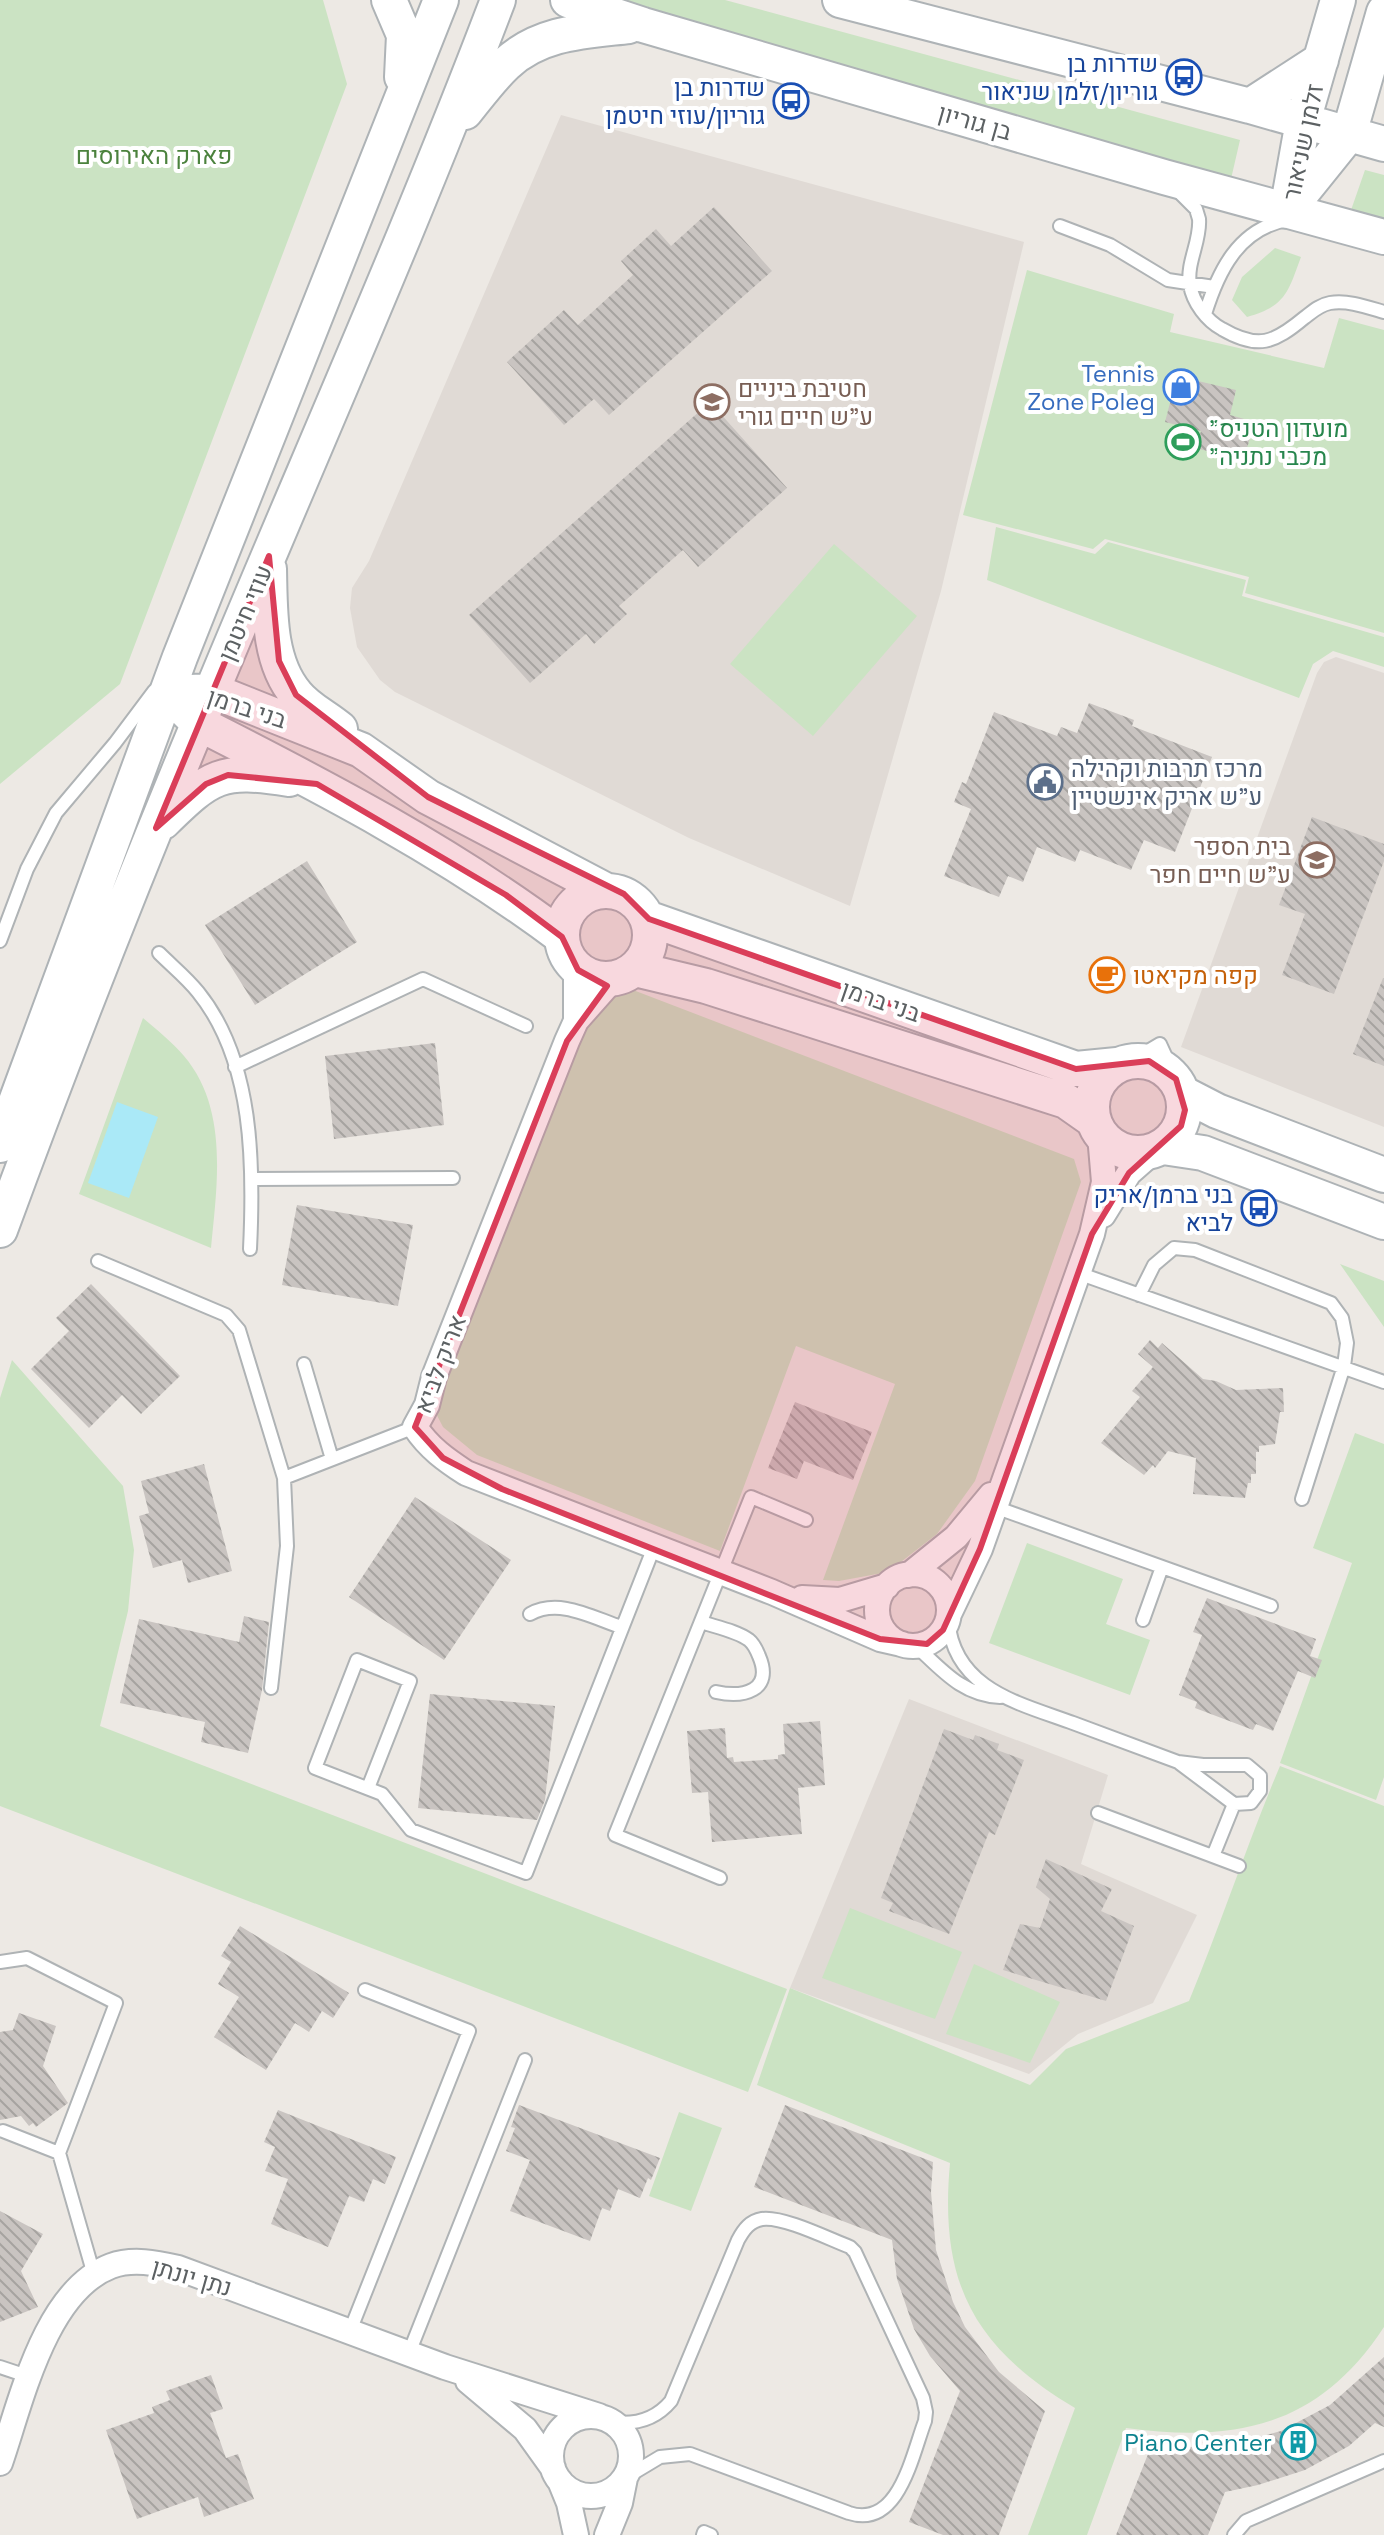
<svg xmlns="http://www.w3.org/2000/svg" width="1384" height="2535" font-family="'Space Grotesk',Heebo,sans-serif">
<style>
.education{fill:#e0dad5}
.green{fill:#cbe3c3}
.water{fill:#aae9f7}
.building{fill:url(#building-back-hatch)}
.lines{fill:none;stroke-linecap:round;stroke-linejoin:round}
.lane-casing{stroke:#afb3b5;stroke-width:16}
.street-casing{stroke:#afb3b5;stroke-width:28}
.secondary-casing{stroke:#aeb3b6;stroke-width:38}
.lane{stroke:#fff;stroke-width:12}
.street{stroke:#fff;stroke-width:24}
.secondary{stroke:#fff;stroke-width:34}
.marked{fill:#da3e59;fill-opacity:0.2;stroke:#da3e59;stroke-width:6;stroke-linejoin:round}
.labels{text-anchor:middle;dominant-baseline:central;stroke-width:8;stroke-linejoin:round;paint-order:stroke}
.transit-label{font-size:24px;fill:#164399;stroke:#fff;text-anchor:end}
.street-label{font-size:24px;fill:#5c6163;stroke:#fff}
.park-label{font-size:24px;fill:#4b823d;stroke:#fff}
.shop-label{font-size:24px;fill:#366cbe;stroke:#fff;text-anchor:end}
.education-label{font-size:24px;fill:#785e54;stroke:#fff;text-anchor:start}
.leisure-label{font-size:24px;fill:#27864d;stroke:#fff;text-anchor:start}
.service-label{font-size:24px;fill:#4e5e75;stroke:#fff;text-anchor:start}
.food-label{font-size:24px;fill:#c56008;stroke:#fff;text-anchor:start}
.culture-label{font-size:24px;fill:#0d838f;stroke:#fff;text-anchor:end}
</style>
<defs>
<pattern id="building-back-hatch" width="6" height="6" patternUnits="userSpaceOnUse" patternTransform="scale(2)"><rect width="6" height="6" fill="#c9c4c1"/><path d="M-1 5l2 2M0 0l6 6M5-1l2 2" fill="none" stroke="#a6a3a0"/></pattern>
</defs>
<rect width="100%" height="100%" fill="#ede9e4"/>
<!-- education -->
<path class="education" d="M561,115L1024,242L941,591L850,906L689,838L395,692L380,680L357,647L350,608L352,588L369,561Z
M1336,657L1384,673V1127L1181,1047L1317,673L1324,662Z
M909,1699L1108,1775L1081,1864L1197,1915L1153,2003L1078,2034L1029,2074L790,1988Z"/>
<!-- green -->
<path class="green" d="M0,0H323L347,84L120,684L0,784Z
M601,0H725L1240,140L1231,179Z
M1365,170L1384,175V222L1350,213Z
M1275,248L1301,257C1288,292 1286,306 1247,317L1232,300L1242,277Z
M1027,270L1174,314L1170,332L1324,368L1339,318L1384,330V633L1245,593L1249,577L1105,539L1093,549L963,515Z
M996,527L1095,554L1108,542L1246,580L1242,596L1384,637V667L1333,651L1313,664L1299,698L987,580Z
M834,544L917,616L813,736L730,664Z
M607,980L1074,1159L1081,1182L975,1481L937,1534L888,1572L839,1581L823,1580L895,1384L796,1346L720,1551L477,1455L443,1427L429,1400L432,1369Z
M143,1018C157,1030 172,1042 184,1056C229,1109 217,1185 211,1248L79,1194Z
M1340,1264L1384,1281V1327Z
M12,1360L123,1486L134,1550L128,1611L100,1726L787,1989L748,2092L0,1806V1398Z
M1355,1433L1384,1444V1777L1376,1800L1280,1763L1352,1563L1313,1548Z
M1027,1543L1123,1579L1106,1624L1150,1640L1130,1695L989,1643Z
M1280,1766L1384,1806V2327C1319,2426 1237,2443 1126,2428L1087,2535H1028L1075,2408C973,2347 939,2282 950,2163L757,2085L790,1988L1030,2085L1066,2049L1189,2001C1221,1924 1247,1844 1280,1766Z
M850,1908L962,1952L935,2019L822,1978Z
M974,1964L1060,2002L1030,2063L946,2034Z
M679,2112L722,2128L691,2211L649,2196Z"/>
<!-- water -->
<path class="water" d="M117,1102L158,1117L129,1198L88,1183Z"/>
<!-- building -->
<path class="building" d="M714,207L772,271L609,415L594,399L564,425L507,362L564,310L578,325L633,275L621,261L656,229L671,246Z
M1177,376L1236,390L1230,415L1255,422L1243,461L1196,448L1201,431L1165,422Z
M710,402L787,488L698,567L683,550L619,606L627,614L594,644L586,634L530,683L469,615Z
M1089,703L1134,720L1132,726L1212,757L1175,852L1144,840L1131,870L1080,850L1075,862L1037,847L1023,882L1008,876L999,897L944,876L971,809L954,802L962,782L966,784L994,712L1057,736L1061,727L1077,733Z
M1312,817L1384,844V861L1334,994L1282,975L1305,914L1279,905Z
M307,861L357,942L255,1005L205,925Z
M1383,978H1384V1066L1353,1054Z
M435,1043L444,1125L334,1139L325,1056Z
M297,1205L413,1225L398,1306L282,1285Z
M91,1284L180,1376L141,1414L122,1395L89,1428L31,1369L69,1331L56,1318Z
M1150,1340L1158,1348L1162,1343L1203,1379L1216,1381L1236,1390L1283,1388L1284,1412H1280L1275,1444L1259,1446V1452H1256V1474H1251V1483H1248L1245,1498L1193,1494L1196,1458L1168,1451L1155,1468L1153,1465L1144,1475L1101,1443L1140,1397L1132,1391L1153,1367L1138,1354Z
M795,1402L872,1432L853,1480L804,1461L797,1479L768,1468Z
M204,1464L232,1571L188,1583L182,1560L153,1568L139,1516L149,1513L141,1481Z
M415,1497L511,1560L444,1660L349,1597Z
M1207,1598L1316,1639L1310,1656L1322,1660L1315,1678L1298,1671L1273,1731L1256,1724L1253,1730L1195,1708L1197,1702L1179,1695L1202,1635L1193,1632Z
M244,1616L269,1622L262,1690L248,1753L201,1742L205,1722L120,1703L139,1619L239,1642Z
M430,1694L555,1706L545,1800L537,1820L418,1808Z
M820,1721L825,1785L798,1788L802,1834L712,1842L708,1792L692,1793L687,1731L725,1728L727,1758L733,1757L734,1762L778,1759V1755L785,1754L783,1724Z
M944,1729L973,1740L975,1735L999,1744L997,1750L1024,1760L995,1835L989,1832L949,1934L889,1911L893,1903L881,1898Z
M1046,1859L1112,1889L1101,1911L1134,1926L1106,2001L1003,1970L1020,1924L1040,1928L1050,1899L1036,1887Z
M240,1926L349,1993L333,2018L322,2011L309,2032L295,2023L266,2070L214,2037L239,1997L218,1984L231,1962L221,1956Z
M19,2013L56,2026L43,2066L68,2103L36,2127L33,2123L29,2126L21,2116L0,2120V2032L13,2030Z
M519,2105L660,2158L651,2180L648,2178L640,2198L618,2189L610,2211L602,2208L590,2241L510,2211L530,2160L506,2151L515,2128L511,2127Z
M785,2105L933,2162L931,2192L936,2250L953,2302L965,2327L999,2372L1045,2411L999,2535H943L909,2522L960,2391L930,2356L914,2329L897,2279L892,2240L754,2187Z
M278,2110L396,2157L385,2184L373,2179L364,2202L349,2196L328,2247L271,2224L288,2179L265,2171L275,2147L264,2142Z
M0,2211L43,2234L21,2271L38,2307L0,2322Z
M1384,2357V2427L1375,2423L1349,2446L1305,2470L1258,2485L1225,2492L1208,2535H1116L1150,2449L1230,2445L1281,2431L1330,2405Z
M211,2375L223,2409L210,2413L226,2458L238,2454L254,2499L204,2517L198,2497L137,2519L106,2430L154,2413L152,2407L170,2400L166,2391Z"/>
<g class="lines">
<defs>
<path id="lane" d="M1177,190L1196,209L1199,219C1201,241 1186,263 1190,285C1193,303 1207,321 1222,329C1258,350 1274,343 1304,318C1312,312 1319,305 1330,303C1348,300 1367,307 1384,312
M1060,226L1110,245L1168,280L1214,287
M1205,314C1218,272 1238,229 1287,220
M0,941L27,869L56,813L115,743L154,691
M159,953C172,966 187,978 198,992C254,1061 254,1166 250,1249
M1133,1060L1160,1044L1176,1079
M235,1067L423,979L526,1026
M252,1179L453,1178
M98,1261L226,1315L239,1330L284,1478
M1078,1273L1384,1382
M1139,1295L1154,1265L1174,1248L1195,1250L1331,1303L1342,1318L1347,1343L1344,1366L1302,1499
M304,1364L332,1459
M992,1506L1271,1606
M530,1614C559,1598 591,1617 621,1627
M948,1620C954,1689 1018,1703 1073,1723C1108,1736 1143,1749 1178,1762L1203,1765H1247L1260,1776V1791L1251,1803L1234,1804L1178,1762
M1143,1620L1162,1567
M701,1622C716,1627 737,1631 749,1640C754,1644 757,1651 759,1656C774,1691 743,1698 716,1692
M916,1646C942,1670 962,1695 1000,1697
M271,1688L287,1546L284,1478L415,1427
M368,1788L410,1681L357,1660L315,1768L382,1794L411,1830L526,1873L654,1547
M1098,1813L1239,1866
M1213,1856L1234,1804
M720,1878L615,1835L751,1497L806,1520
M0,1962L27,1958L116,2003L59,2153L94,2275
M3,2131L59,2153
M350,2331L469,2031L365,1990
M409,2353L525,2060
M0,2367L30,2377
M612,2422C635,2425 656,2419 671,2401L738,2240C744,2229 750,2221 762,2219C783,2216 829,2239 850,2247L855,2252L923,2398L926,2412L925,2421C912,2455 899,2529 849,2513L690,2454L660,2457L625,2478
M703,2535L704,2532L711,2535
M1234,2535L1246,2521L1384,2461"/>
<path id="street" d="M576,968V1021
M614,978L576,1021L567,1041L434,1377L427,1405L415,1427C429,1448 446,1460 466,1473L772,1592L880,1639L902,1644
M1103,1215L1129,1173L1154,1151
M877 1610a36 36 0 1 1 72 0a36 36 0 1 1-72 0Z
M909,1575L956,1537L991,1495
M802,1598L840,1600L887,1586
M949,1614L980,1549L1092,1234L1104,1182L1100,1135
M468,2381L525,2429L553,2468
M551 2456a40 40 0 1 1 80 0a40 40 0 1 1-80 0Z
M0,2463C21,2402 45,2291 111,2266C133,2258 156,2263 178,2268L445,2367L599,2416
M560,2481L569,2503L576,2535
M607,2535L620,2503L625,2478"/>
<path id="secondary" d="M389,0L404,35L402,77
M568,0L643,25L1164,177L1384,237
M840,0L1250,106L1384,144
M1250,106L1321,60
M465,112C478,96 491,78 506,64C540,32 585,31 629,26
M1288,205L1303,121L1338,0
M1287,211L1349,134L1384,12
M269,569C270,610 268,661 296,694C308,709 326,717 340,729
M191,692L213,691L361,750L428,797L607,891
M184,709L198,723C324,787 449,852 562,937
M163,822C211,775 221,768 289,779
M562 935a44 44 0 1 1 88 0a44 44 0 1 1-88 0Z
M647,918L1076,1069L1117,1065
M635,969L706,986L1066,1101L1093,1120
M1092 1107a46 46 0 1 1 92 0a46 46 0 1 1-92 0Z
M1184,1094L1217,1111L1384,1175
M0,1145L180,657L441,0
M1163,1147L1203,1153L1384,1222
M0,1230C62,1061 128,893 197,727C297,484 405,245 498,0"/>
</defs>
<!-- lane casing -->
<use href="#lane" class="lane-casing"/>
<!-- street casing -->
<use href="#street" class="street-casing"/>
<!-- secondary casing -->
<use href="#secondary" class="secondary-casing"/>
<!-- lane -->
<use href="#lane" class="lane"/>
<!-- street -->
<use href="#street" class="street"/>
<!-- secondary -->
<use href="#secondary" class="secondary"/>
</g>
<!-- marked area -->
<path class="marked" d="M269,556L279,661L296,695L428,797L624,894L649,919L1076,1069L1149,1061L1176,1079L1185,1110L1181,1126L1129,1173L1092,1234L980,1549L943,1630L927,1644L880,1639L502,1489L443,1458L415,1427L567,1041L607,986L578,970L562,937L506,895L317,784L228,775L206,784L156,828Z"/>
<!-- icons -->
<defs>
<symbol id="bus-ring" viewBox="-11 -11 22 22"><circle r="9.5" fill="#fff" stroke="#1a4fb4" stroke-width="1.5"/><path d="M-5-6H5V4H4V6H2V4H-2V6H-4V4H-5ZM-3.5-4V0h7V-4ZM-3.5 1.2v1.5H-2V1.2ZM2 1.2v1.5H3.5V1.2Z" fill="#1a4fb4"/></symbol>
<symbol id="shop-ring" viewBox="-11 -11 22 22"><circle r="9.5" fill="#fff" stroke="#3f7fe0" stroke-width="1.5"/><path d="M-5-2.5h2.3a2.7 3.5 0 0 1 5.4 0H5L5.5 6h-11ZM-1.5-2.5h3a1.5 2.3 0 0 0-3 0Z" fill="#3f7fe0"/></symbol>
<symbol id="school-ring" viewBox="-11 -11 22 22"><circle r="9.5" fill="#fff" stroke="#8d6e63" stroke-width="1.5"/><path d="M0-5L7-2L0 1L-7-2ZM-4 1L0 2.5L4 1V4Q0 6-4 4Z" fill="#8d6e63"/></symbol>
<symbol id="stadium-ring" viewBox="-11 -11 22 22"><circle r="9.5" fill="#fff" stroke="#2e9e5b" stroke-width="1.5"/><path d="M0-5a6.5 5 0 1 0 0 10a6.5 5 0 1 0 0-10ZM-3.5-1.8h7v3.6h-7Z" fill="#2e9e5b"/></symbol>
<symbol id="civic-ring" viewBox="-11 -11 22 22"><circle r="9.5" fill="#fff" stroke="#5c6f8a" stroke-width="1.5"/><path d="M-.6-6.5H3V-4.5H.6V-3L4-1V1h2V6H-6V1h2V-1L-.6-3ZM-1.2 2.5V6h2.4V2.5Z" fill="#5c6f8a"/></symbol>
<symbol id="cafe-ring" viewBox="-11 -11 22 22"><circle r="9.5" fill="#fff" stroke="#e8710a" stroke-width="1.5"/><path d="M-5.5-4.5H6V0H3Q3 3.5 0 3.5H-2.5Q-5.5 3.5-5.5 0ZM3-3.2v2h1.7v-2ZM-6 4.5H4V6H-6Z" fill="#e8710a"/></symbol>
<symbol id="building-ring" viewBox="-11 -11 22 22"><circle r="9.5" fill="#fff" stroke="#0f9aa8" stroke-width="1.5"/><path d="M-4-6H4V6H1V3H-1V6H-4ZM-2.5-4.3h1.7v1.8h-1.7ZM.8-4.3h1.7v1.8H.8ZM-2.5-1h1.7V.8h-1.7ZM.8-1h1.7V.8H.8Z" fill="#0f9aa8"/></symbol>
</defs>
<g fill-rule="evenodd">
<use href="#bus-ring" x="1164" y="57" width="40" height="40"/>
<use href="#bus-ring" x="771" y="81" width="40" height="40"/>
<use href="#shop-ring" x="1161" y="367" width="40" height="40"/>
<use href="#school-ring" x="692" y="382" width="40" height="40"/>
<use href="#stadium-ring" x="1163" y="422" width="40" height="40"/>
<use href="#civic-ring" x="1025" y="762" width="40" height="40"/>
<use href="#school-ring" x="1297" y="840" width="40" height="40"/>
<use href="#cafe-ring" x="1087" y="955" width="40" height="40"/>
<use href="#bus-ring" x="1239" y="1188" width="40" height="40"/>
<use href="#building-ring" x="1278" y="2422" width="40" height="40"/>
</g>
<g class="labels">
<!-- transit labels -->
<g class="transit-label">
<text x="1158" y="63">שדרות בן<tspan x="1158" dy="28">גוריון/זלמן שניאור</tspan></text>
<text x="765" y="87">שדרות בן<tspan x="765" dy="28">גוריון/עוזי חיטמן</tspan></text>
<text x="1233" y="1194">בני ברמן/אריק<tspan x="1233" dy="28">לביא</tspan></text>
</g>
<!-- street labels -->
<g class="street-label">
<text transform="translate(975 122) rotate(16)">בן גוריון</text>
<text transform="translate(1303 142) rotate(-78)">זלמן שניאור</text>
<text transform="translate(245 613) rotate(-67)">עוזי חיטמן</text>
<text transform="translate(247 708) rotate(18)">בני ברמן</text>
<text transform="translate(881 1001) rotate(19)">בני ברמן</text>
<text transform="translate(440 1364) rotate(-69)">אריק לביא</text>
<text transform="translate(192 2277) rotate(16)">נתן יונתן</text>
</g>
<!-- park labels -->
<g class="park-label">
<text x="154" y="155">פארק האירוסים</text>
</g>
<!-- shop labels -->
<g class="shop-label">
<text x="1155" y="373">Tennis<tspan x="1155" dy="28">Zone Poleg</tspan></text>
</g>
<!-- education labels -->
<g class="education-label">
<text x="738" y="388">חטיבת ביניים<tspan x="738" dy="28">ע"ש חיים גורי</tspan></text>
<text x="1291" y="846" text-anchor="end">בית הספר<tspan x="1291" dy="28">ע"ש חיים חפר</tspan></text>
</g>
<!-- leisure labels -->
<g class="leisure-label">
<text x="1209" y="428">"מועדון הטניס<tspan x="1209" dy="28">"מכבי נתניה</tspan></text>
</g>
<!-- service labels -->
<g class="service-label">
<text x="1071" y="768">מרכז תרבות וקהילה<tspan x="1071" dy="28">ע"ש אריק אינשטיין</tspan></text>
</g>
<!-- food labels -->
<g class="food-label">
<text x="1133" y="975">קפה מקיאטו</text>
</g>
<!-- culture labels -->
<g class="culture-label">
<text x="1272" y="2442">Piano Center</text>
</g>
</g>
</svg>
